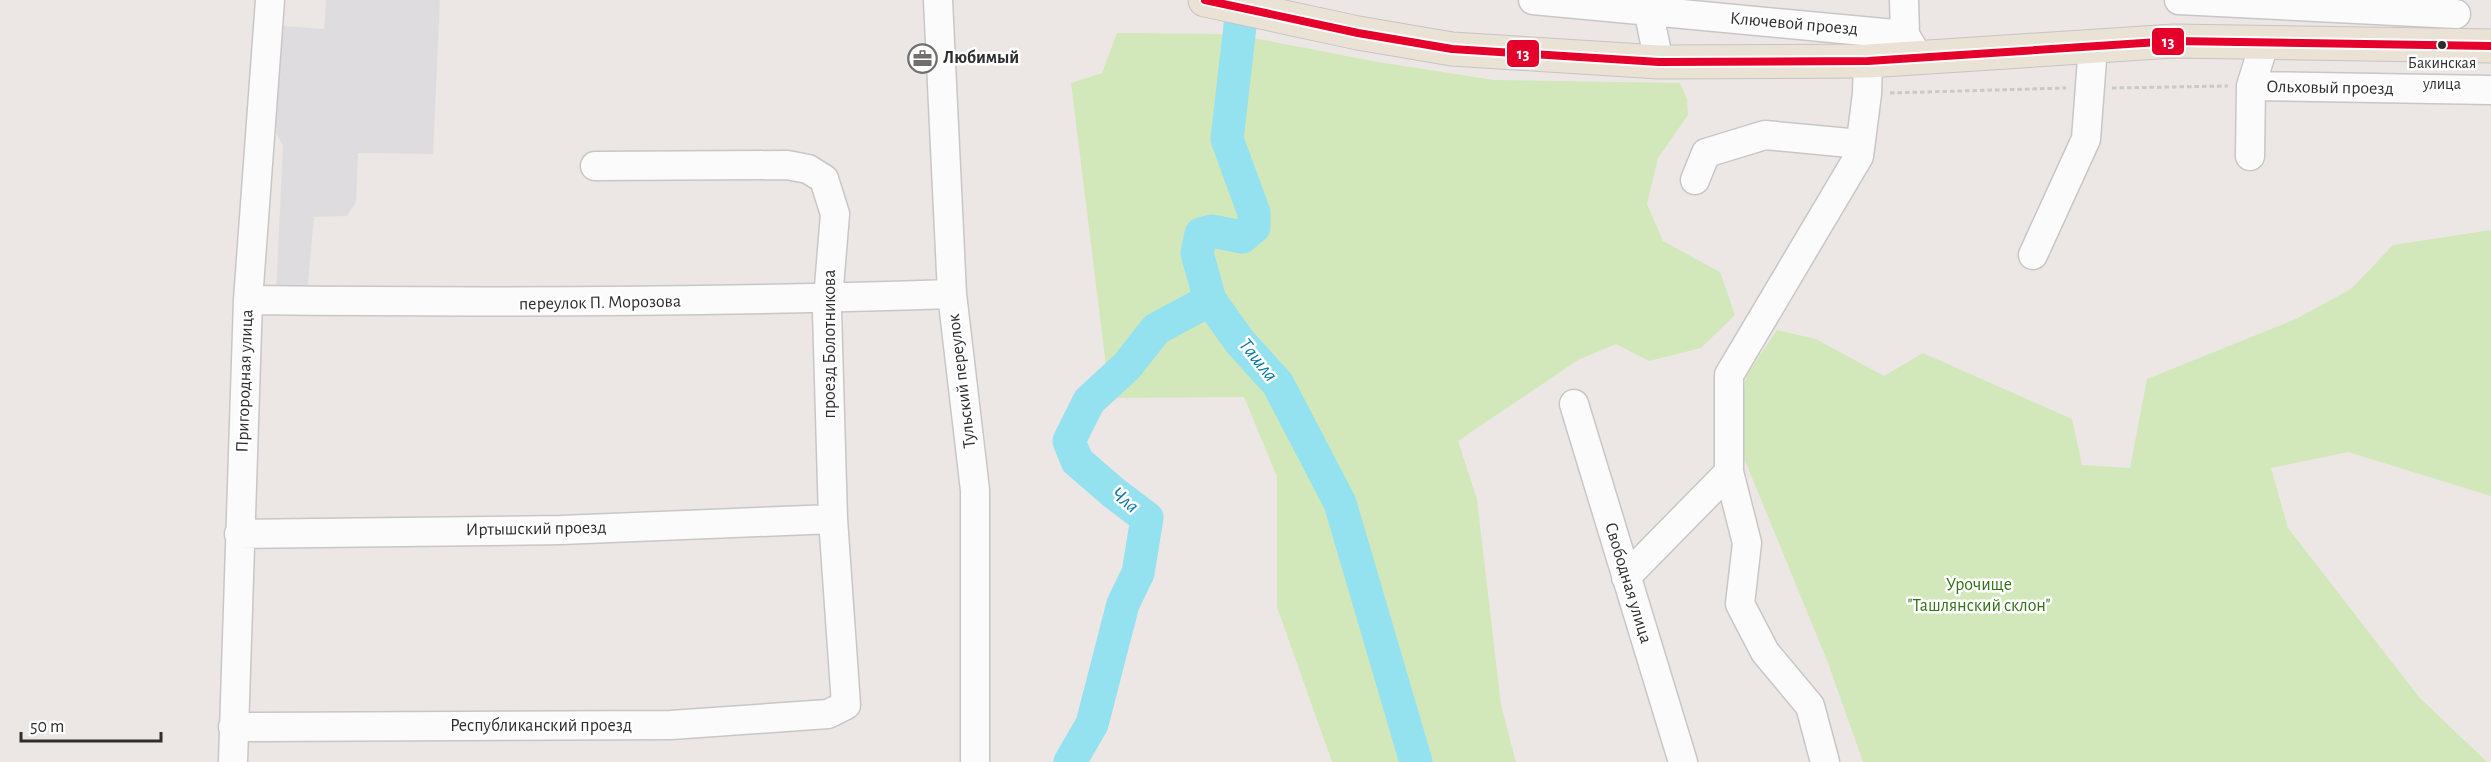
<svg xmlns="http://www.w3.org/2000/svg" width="2491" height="762" font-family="'Alegreya Sans',sans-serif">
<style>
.industrial{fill:#dfdcdf}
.green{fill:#d2e8bb}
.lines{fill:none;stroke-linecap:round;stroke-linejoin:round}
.river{stroke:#94e1f0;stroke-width:33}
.minor-casing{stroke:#c8c6c6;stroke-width:31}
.major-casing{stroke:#c6c4c4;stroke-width:35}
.path{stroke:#c9c9c8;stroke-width:3;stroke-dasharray:4.5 3;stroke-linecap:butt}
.minor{stroke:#fcfbfb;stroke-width:28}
.major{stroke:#e9e2d5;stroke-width:33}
.bus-1-casing{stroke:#fff;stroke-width:12}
.bus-1{stroke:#e4002b;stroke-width:8}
.bus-dot{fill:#2e2e2e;stroke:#fff;stroke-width:2}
.labels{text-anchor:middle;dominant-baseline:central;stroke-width:5;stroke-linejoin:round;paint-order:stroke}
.bus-label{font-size:16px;fill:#2e2e2e;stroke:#fff}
.street-label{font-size:18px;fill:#2e2e2e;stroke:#fff}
.poi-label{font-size:18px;font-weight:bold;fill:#2e2e2e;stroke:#fff;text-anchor:start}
.park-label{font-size:18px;fill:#327117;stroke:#fff}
.water-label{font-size:20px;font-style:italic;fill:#077aa1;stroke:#fff}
.line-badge{stroke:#fff;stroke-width:2}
.badge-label{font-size:16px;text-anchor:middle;font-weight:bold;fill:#fff}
</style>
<rect width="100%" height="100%" fill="#ece7e4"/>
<!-- industrial -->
<path class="industrial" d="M326,0H440L433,154L358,153L356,202L347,216L314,217L307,293L276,292L283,146L276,132L282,26L324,29Z"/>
<!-- green -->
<path class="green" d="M1117,33L1233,34L1378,62L1494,80L1680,83L1687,99L1688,115L1658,158L1647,204L1663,241L1720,272L1735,315L1701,348L1649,361L1616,344L1578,360L1458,441L1477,499L1501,705L1516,762H1332L1277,607V477L1244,397L1110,398L1071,83L1102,73Z
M2491,230V496L2348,452L2271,468L2288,528L2419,697L2487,762H1863L1828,663L1737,441L1746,376L1777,330L1816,339L1884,376L1923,353L2072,419L2082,465L2130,468L2147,379L2296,319L2351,289L2393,245Z"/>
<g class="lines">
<!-- river -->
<path class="river" d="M1243,0L1227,139L1254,213V227L1242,237L1212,231L1201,234L1197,253L1210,300L1240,342L1278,384L1340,503L1416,762
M1070,762L1092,724L1123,604L1138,573L1147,518L1114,493L1077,461L1069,441L1089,401L1127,366L1156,329L1210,300"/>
<defs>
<path id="minor" d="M938,0L952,294L975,490V762
M1533,0L1905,35
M1646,0L1659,62
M1904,0L1905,35L1914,50
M2179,0L2456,14
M2265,41L2251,86L2491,90
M2250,156L2251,86
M1695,180L1706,153L1765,135L1860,144
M2033,255L2086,139L2093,46
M248,300C483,303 717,302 952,294
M1574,404L1683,762
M1729,472L1747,543L1740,604L1765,652L1810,706L1825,762
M239,534L561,530L833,519
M1626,577L1729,472V375L1859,156L1867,94L1868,61
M233,727L671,725L828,714L846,705L833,519L827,311L835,214L824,179L808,169L787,165L595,166
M233,762L248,300L270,0"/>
<path id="major" d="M1205,0L1358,33L1452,49L1659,62L1868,61L2174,41L2491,46"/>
</defs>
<!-- minor casing -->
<use href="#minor" class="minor-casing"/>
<!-- major casing -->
<use href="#major" class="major-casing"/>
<!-- path -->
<path class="path" d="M2112,88L2228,86
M1890,93L2066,88"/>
<!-- minor -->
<use href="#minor" class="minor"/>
<!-- major -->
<use href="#major" class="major"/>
<defs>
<path id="bus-1" d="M1205,0L1358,33L1452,49L1659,62L1868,61L2174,41L2491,46"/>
</defs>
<!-- bus-1 casing -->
<use href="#bus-1" class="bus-1-casing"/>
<!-- bus-1 -->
<use href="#bus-1" class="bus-1"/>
</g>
<!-- icons -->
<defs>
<symbol id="office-ring" viewBox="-11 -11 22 22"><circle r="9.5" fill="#fff" stroke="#706f6e" stroke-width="1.5"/><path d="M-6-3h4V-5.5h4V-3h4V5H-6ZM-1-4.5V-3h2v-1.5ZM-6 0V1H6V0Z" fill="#706f6e"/></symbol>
</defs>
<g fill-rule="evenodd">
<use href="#office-ring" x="906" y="42" width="33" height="33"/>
</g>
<!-- markers -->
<circle class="bus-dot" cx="2442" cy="45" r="5"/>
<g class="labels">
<!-- bus labels -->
<g class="bus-label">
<text x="2442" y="63">Бакинская<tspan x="2442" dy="21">улица</tspan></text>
</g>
<!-- street labels -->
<g class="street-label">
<text transform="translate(1794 24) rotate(5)">Ключевой проезд</text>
<text transform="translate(2330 88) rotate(1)">Ольховый проезд</text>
<text transform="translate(600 303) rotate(-1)">переулок П. Морозова</text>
<text transform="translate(830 344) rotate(-90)">проезд Болотникова</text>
<text transform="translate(245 381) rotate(-88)">Пригородная улица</text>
<text transform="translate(962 381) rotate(-97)">Тульский переулок</text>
<text transform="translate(536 529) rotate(-1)">Иртышский проезд</text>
<text transform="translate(1628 583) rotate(73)">Свободная улица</text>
<text x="541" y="726">Республиканский проезд</text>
</g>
<!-- poi labels -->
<g class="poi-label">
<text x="943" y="58">Любимый</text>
</g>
<!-- park labels -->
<g class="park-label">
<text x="1979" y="585">Урочище<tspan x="1979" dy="21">"Ташлянский склон"</tspan></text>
</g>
<!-- water labels -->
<g class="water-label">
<text transform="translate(1258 360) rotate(51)">Ташла</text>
<text transform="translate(1125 500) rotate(39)">Чла</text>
</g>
</g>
<g class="line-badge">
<rect x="2151" y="27" width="34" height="29" rx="6" fill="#e4002b"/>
<rect x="1506" y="39" width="34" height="29" rx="6" fill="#e4002b"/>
</g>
<g class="badge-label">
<text x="2168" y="47">13</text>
<text x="1523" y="59">13</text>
</g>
<!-- scale -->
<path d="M21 732v9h140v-9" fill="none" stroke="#2e2e2e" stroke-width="3"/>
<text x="30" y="732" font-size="18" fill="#2e2e2e" stroke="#ffffff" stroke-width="4.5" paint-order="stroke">50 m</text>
</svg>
